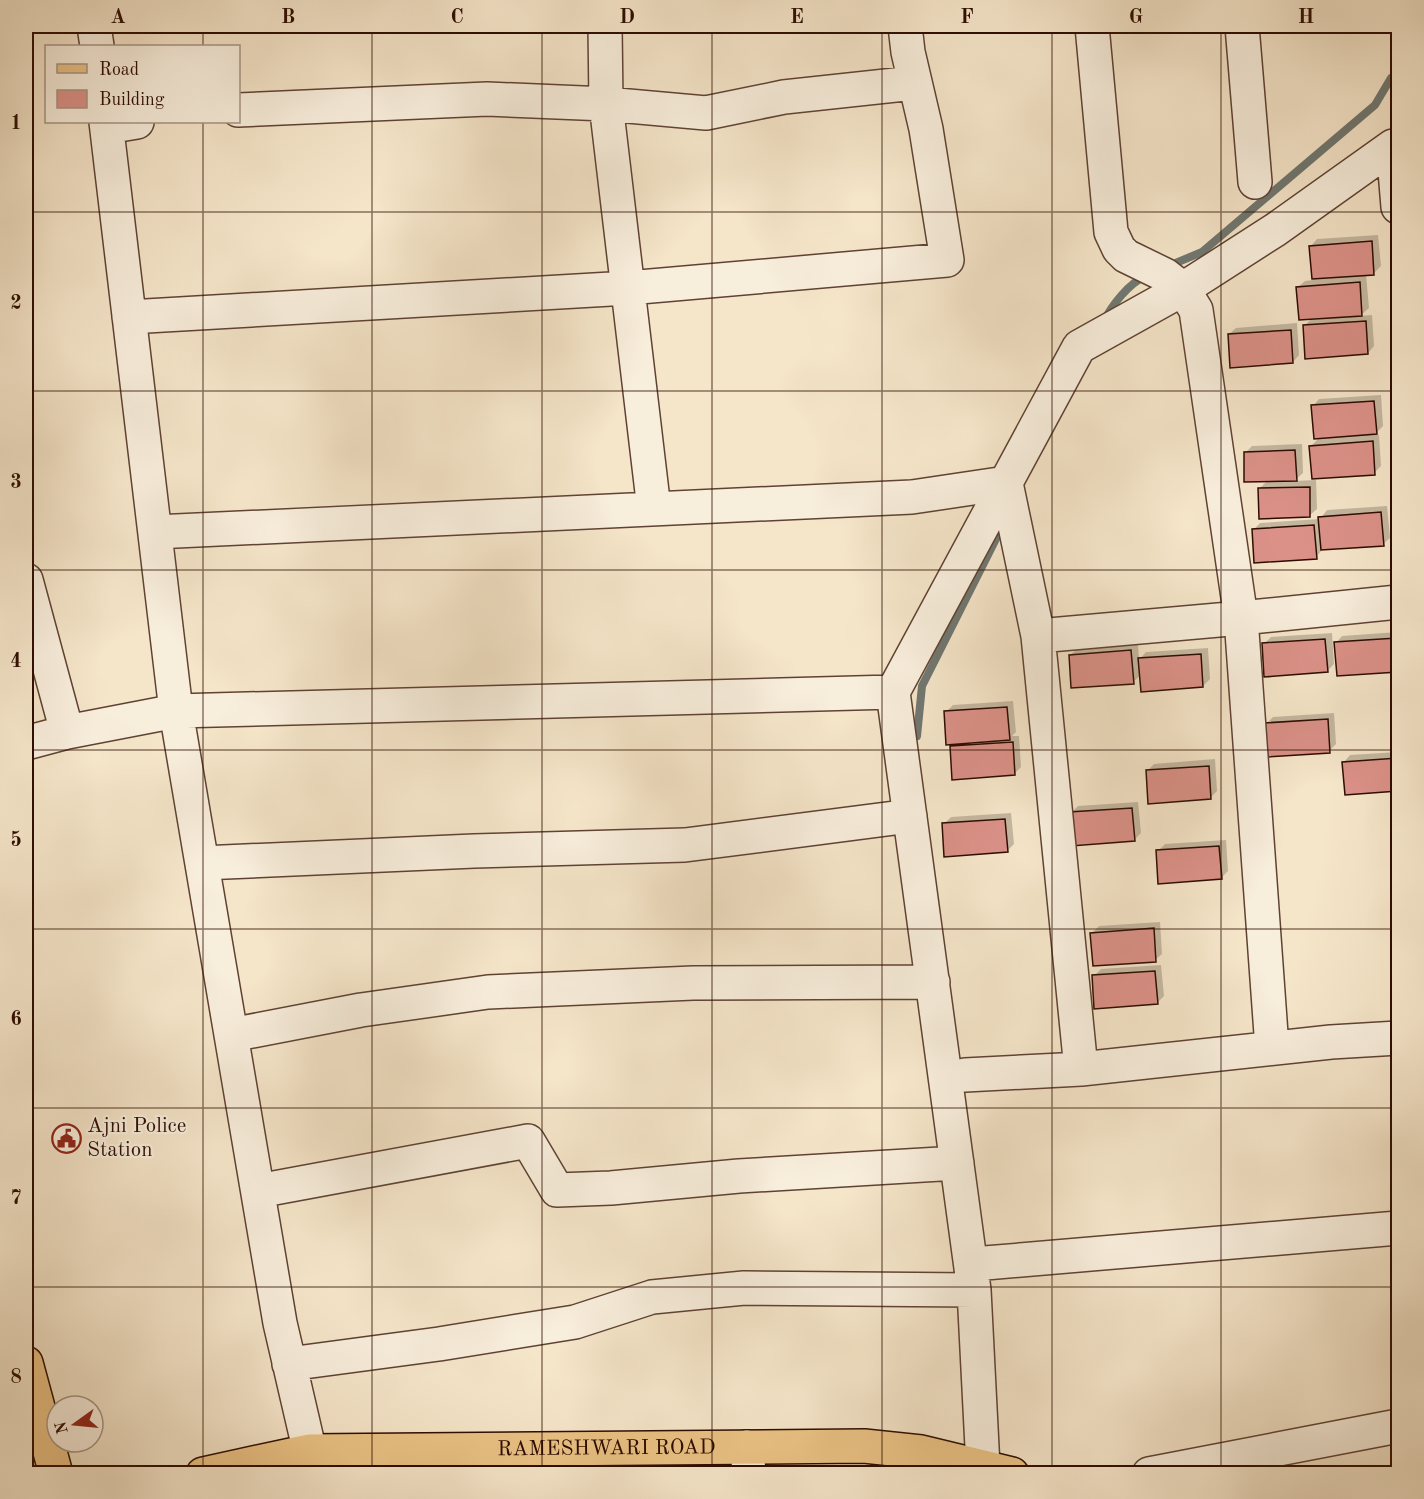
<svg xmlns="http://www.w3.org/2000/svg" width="1424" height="1499" font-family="'Old Standard TT',serif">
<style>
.shadow{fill:#0003}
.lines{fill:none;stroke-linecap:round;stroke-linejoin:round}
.stream{stroke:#707770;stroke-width:8}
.building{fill:#db9188;stroke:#2d0c01;stroke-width:1.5}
.minor-casing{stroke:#5f4233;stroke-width:36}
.major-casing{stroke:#2d0c01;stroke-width:36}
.minor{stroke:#f8eedc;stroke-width:33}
.major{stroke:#eac284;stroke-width:33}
.grid{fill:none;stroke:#2d0c01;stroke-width:1.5;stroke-opacity:0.55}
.labels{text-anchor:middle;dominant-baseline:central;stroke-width:4.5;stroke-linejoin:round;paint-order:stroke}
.poi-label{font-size:21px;fill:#2d0c01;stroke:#f8eedc;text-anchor:start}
.street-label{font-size:21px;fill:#2d0c01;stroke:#f8eedc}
.neatline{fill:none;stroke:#2d0c01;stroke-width:2}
.grid-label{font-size:20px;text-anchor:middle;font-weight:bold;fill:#2d0c01}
</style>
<rect width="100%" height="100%" fill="#f5e5c9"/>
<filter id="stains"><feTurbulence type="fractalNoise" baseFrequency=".00333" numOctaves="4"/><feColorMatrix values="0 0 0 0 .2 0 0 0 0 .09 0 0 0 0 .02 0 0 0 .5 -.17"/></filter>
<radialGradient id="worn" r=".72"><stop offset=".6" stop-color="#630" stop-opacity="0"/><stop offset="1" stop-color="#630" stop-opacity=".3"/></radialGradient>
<!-- shadow -->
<path class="shadow" d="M1378,235L1381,266L1374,273L1366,274L1369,308L1360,316L1372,315L1374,346L1368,353L1304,326L1312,318L1298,287L1305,281L1313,280L1311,246L1317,239Z
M1297,323L1299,355L1293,362L1229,334L1236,328Z
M1381,395L1383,426L1374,435H1379L1381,466L1374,473L1311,446L1320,437L1313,406L1319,399Z
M1302,444L1303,473L1294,481L1316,480L1317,509L1310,515L1259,489L1268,480L1245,453L1252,446Z
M1387,506L1390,538L1383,544L1323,549L1316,557L1253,530L1260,523L1320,519L1327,510Z
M1398,632V670L1338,674L1336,643L1342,636Z
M1332,633L1334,664L1327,671L1264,644L1271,637Z
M1138,644L1139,660L1146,652L1208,648L1210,679L1203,686L1141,675L1133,682L1070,655L1077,649Z
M1013,701L1016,732L1012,736H1019L1021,767L1014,774L951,747L955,743L946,712L953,705Z
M1334,713L1336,744L1329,751L1266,724L1273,717Z
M1398,752V790L1346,794L1344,762L1350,755Z
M1215,759L1217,791L1210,798L1147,771L1154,764Z
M1138,802L1141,833L1134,840L1071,813L1078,806Z
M1011,813L1014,844L1007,851L944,824L951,817Z
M1226,840L1228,871L1221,878L1158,851L1165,844Z
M1160,922L1162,954L1155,960L1092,933L1099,926Z
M1161,965L1164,996L1157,1003L1094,976L1101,969Z"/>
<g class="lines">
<!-- stream -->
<path class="stream" d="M1166,267L1202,252L1375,105L1391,78L1398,77
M1104,321C1112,305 1129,283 1146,276
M917,736L922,686L997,537"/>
</g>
<!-- building -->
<path class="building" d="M1372,241L1374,275L1312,279L1309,246Z
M1360,282L1362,316L1299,320L1296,287Z
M1366,321L1368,354L1305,359L1303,325Z
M1291,330L1293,363L1230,368L1228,334Z
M1374,401L1377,434L1314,439L1311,405Z
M1373,441L1375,475L1312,479L1309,446Z
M1295,450L1297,481L1244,482V452Z
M1310,487V517L1259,519L1258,488Z
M1381,512L1384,546L1321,550L1318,517Z
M1314,525L1317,559L1254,563L1252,529Z
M1397,638L1398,672L1337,676L1334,642Z
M1325,639L1328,672L1264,677L1262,643Z
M1131,650L1134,684L1071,688L1069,655Z
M1201,654L1203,687L1141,692L1138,658Z
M1007,707L1010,740L946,745L944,711Z
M1328,719L1330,753L1267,757L1264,723Z
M1013,742L1015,775L952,780L950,746Z
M1398,758V791L1345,795L1342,762Z
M1209,766L1211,799L1148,804L1146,770Z
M1132,808L1135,841L1071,846L1069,812Z
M1005,819L1008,852L944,857L942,823Z
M1219,846L1222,879L1158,884L1156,850Z
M1154,928L1156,962L1093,966L1090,933Z
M1155,971L1158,1004L1094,1009L1092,975Z"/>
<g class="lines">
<defs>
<path id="minor" d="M94,26L97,46
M605,26L606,104L654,509
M1092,26L1111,232L1119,249L1126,256L1165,275L1183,289L1196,310L1241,618L1038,636L1081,1069L1331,1042L1398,1038
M1242,26L1255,182
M238,110L487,99L606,104L706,113L784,97L914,83
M106,122L176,711L893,692L974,1290L983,1467
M107,127L137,122
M129,317L628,288L947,260L926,129L908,52L905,26
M155,532L912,497L1006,483L1038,636
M26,580L67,732L26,743
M893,692L1079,347L1183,289L1275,230L1393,146L1398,207
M67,732L176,711L280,1323L315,1474
M202,863L474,851L685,845L910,816
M231,1035L361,1010L488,992L693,983L933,982
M1272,1048L1241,618L1398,602
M965,1075L1081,1069
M258,1191L528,1141L557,1190L611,1188L739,1176L957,1163
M985,1263L1398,1228
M289,1364L439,1344L575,1322L652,1297L744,1288L974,1290
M747,1447L749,1474
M1149,1474L1398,1426"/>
<g id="major">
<path d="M26,1363L56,1474"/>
<path id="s1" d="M203,1474L309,1451L864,1446L921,1452L1012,1474"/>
</g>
</defs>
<!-- minor casing -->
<use href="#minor" class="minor-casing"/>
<!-- major casing -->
<use href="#major" class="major-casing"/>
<!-- minor -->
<use href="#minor" class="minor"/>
<!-- major -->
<use href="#major" class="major"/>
</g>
<!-- grid -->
<path class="grid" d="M203,26V46M372,26V1474M542,26V1474M712,26V1474M882,26V1474M1052,26V1474M1221,26V1474M203,122V1474M26,212H1398M26,391H1398M26,570H1398M26,750H1398M26,929H1398M26,1108H1398M26,1287H1398"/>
<!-- icons -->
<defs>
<symbol id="civic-ring" viewBox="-11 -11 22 22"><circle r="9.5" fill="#f8eedc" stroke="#8f2418" stroke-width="1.5"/><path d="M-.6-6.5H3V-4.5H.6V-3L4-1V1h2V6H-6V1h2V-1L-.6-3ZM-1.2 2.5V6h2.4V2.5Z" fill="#8f2418"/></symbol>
</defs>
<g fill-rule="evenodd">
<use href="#civic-ring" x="50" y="1122" width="33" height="33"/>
</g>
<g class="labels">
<!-- poi labels -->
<g class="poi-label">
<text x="87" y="1126">Ajni Police<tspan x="87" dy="24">Station</tspan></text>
</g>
<!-- street labels -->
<g class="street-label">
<text stroke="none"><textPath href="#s1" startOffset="406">RAMESHWARI ROAD</textPath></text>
</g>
</g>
<!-- margin -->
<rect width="1424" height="1499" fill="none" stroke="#f5e5c9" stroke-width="66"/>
<!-- legend -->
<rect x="45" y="45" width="195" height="78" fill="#f8eedc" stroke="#a79484" stroke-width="1.5"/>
<rect x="57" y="64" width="30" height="9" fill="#eac284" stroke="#a79484" stroke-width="1.5"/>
<text x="99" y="75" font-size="18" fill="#2d0c01">Road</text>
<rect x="57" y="90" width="30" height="18" fill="#db9188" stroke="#a79484" stroke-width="1.5"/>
<text x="99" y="105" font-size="18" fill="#2d0c01">Building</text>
<!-- north arrow -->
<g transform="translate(75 1424) rotate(255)"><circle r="28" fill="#f8eedc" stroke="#a79484" stroke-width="1.5"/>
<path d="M0-4.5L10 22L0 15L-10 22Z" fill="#8f2418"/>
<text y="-9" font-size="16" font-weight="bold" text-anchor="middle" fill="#2d0c01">N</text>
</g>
<rect x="33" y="33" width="1358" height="1433" class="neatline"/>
<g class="grid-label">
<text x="118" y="23">A</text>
<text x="288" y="23">B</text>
<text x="457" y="23">C</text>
<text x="627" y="23">D</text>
<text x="797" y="23">E</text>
<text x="967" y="23">F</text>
<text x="1136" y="23">G</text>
<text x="1306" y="23">H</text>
<text x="16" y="129">1</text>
<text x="16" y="309">2</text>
<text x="16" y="488">3</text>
<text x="16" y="667">4</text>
<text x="16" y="846">5</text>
<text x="16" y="1025">6</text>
<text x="16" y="1204">7</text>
<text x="16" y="1383">8</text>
</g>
<rect width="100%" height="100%" filter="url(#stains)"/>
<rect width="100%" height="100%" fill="url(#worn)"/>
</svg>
